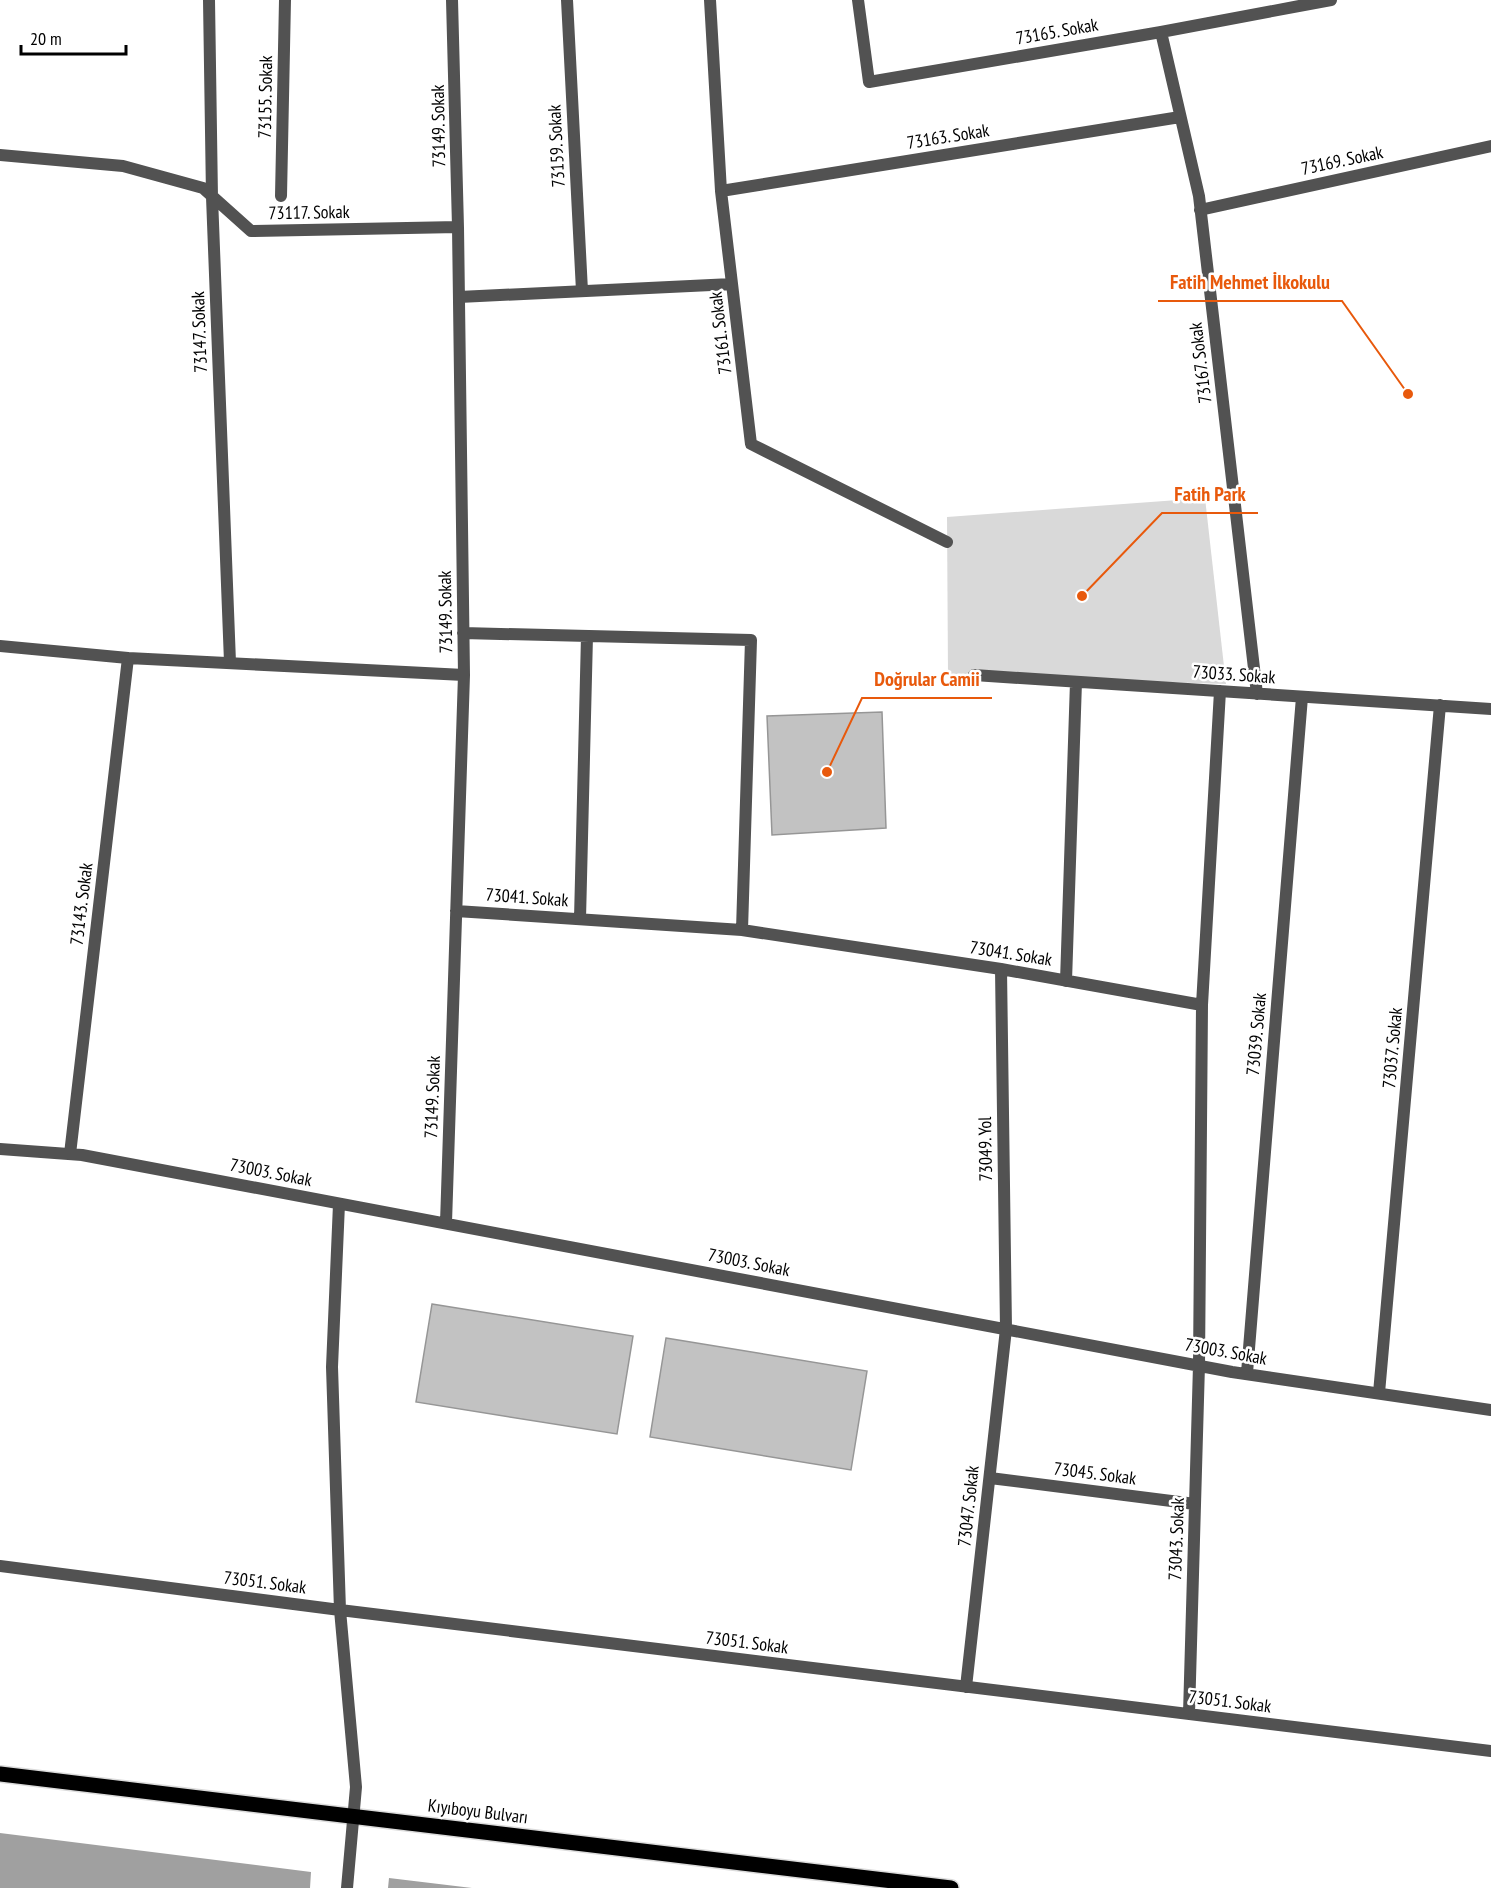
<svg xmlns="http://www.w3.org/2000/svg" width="1491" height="1888" font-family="'PT Sans Narrow',sans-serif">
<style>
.green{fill:#d9d9d9}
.water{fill:#a0a0a0}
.building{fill:#c2c2c2;stroke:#969696;stroke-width:1.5}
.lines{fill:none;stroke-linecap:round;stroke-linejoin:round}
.primary-casing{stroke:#dbdbdb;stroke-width:18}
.minor{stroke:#525252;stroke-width:12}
.primary{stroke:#000;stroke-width:15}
.labels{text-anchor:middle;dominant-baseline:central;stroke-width:5;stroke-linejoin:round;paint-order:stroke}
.street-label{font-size:18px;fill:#000;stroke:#fff}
.leader{fill:none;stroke:#e8590c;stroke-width:2}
.callout-dot{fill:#e8590c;stroke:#fff;stroke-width:2}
.callout-label{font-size:20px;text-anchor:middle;font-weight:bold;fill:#e8590c;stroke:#fff;stroke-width:5;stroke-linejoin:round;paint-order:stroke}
</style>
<rect width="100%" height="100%" fill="#fff"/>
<!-- green -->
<path class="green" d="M1205,498L1226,684L948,675L947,517Z"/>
<!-- water -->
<path class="water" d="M0,1833L311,1872L310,1888H0Z
M389,1878L472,1888H388Z"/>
<!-- building -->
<path class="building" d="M882,712L886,828L772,835L767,716Z
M432,1304L633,1336L617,1434L416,1402Z
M666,1338L867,1371L851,1470L650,1437Z"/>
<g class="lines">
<defs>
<path id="primary" d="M0,1774L951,1888"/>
</defs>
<!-- primary casing -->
<use href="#primary" class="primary-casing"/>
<!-- minor -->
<path class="minor" d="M209,0L212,197L230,662
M567,0L582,291
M710,0L721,191L751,444L947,542
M858,0L869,82L1161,32L1331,0
M1161,32L1199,196L1257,694
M0,155L123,166L203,188L251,231L458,227
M721,191L1180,117
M281,196L285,0
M1200,210L1491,146
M459,297L732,284
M463,633L751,640L742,930
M0,646L128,658L464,675
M974,675L1491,709
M456,911L742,930L1001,969L1202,1005L1199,1365L1189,1714
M580,919L587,636
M1066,981L1076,682
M1202,1005L1220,691
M0,1149L82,1155L1232,1372L1491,1410
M70,1154L128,658
M339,1204L332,1367L340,1610L356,1787L347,1888
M446,1223L464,675L458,227L452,0
M1247,1373L1302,697
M1379,1393L1440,705
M990,1478L1195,1504
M0,1566L340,1610L1491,1751
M966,1687L1006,1329L1001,969"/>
<!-- primary -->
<use href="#primary" class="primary"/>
</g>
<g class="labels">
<!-- street labels -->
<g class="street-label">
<text transform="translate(1057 31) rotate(-10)">73165. Sokak</text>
<text transform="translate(265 97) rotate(-89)">73155. Sokak</text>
<text transform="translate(438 126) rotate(-91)">73149. Sokak</text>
<text transform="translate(948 136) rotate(-9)">73163. Sokak</text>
<text transform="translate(556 146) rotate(-93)">73159. Sokak</text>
<text transform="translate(1342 160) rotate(-12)">73169. Sokak</text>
<text transform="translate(309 212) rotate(-1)">73117. Sokak</text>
<text transform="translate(199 332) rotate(-92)">73147. Sokak</text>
<text transform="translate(720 333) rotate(-97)">73161. Sokak</text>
<text transform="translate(1200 363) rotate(-97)">73167. Sokak</text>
<text transform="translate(445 612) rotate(-91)">73149. Sokak</text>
<text transform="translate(1234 674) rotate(4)">73033. Sokak</text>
<text transform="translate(527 897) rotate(4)">73041. Sokak</text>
<text transform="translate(81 904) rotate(-83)">73143. Sokak</text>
<text transform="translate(1011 953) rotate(9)">73041. Sokak</text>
<text transform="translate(1256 1034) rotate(-85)">73039. Sokak</text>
<text transform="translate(1392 1048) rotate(-85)">73037. Sokak</text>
<text transform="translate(432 1097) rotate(-88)">73149. Sokak</text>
<text transform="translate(985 1149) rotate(-91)">73049. Yol</text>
<text transform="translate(271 1172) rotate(11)">73003. Sokak</text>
<text transform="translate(749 1262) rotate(11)">73003. Sokak</text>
<text transform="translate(1226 1351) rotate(10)">73003. Sokak</text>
<text transform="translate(1095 1473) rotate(7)">73045. Sokak</text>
<text transform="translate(968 1506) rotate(-84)">73047. Sokak</text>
<text transform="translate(1176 1539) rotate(-88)">73043. Sokak</text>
<text transform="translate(265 1582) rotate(7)">73051. Sokak</text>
<text transform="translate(747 1642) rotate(7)">73051. Sokak</text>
<text transform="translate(1230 1701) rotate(7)">73051. Sokak</text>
<text transform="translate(478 1811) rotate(7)">Kıyıboyu Bulvarı</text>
</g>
</g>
<!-- callouts -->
<path class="leader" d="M1408 394L1342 301H1158M1082 596L1162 513H1258M827 772L862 698H992"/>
<g class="callout-dot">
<circle cx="1408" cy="394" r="6"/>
<circle cx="1082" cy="596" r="6"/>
<circle cx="827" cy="772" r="6"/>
</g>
<g class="callout-label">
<text x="1250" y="289">Fatih Mehmet İlkokulu</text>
<text x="1210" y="501">Fatih Park</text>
<text x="927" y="686">Doğrular Camii</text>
</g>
<!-- scale -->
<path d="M21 45v9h105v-9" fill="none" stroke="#000000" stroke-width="3"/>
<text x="30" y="45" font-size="18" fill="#000000" stroke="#ffffff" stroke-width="4.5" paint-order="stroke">20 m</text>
</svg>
